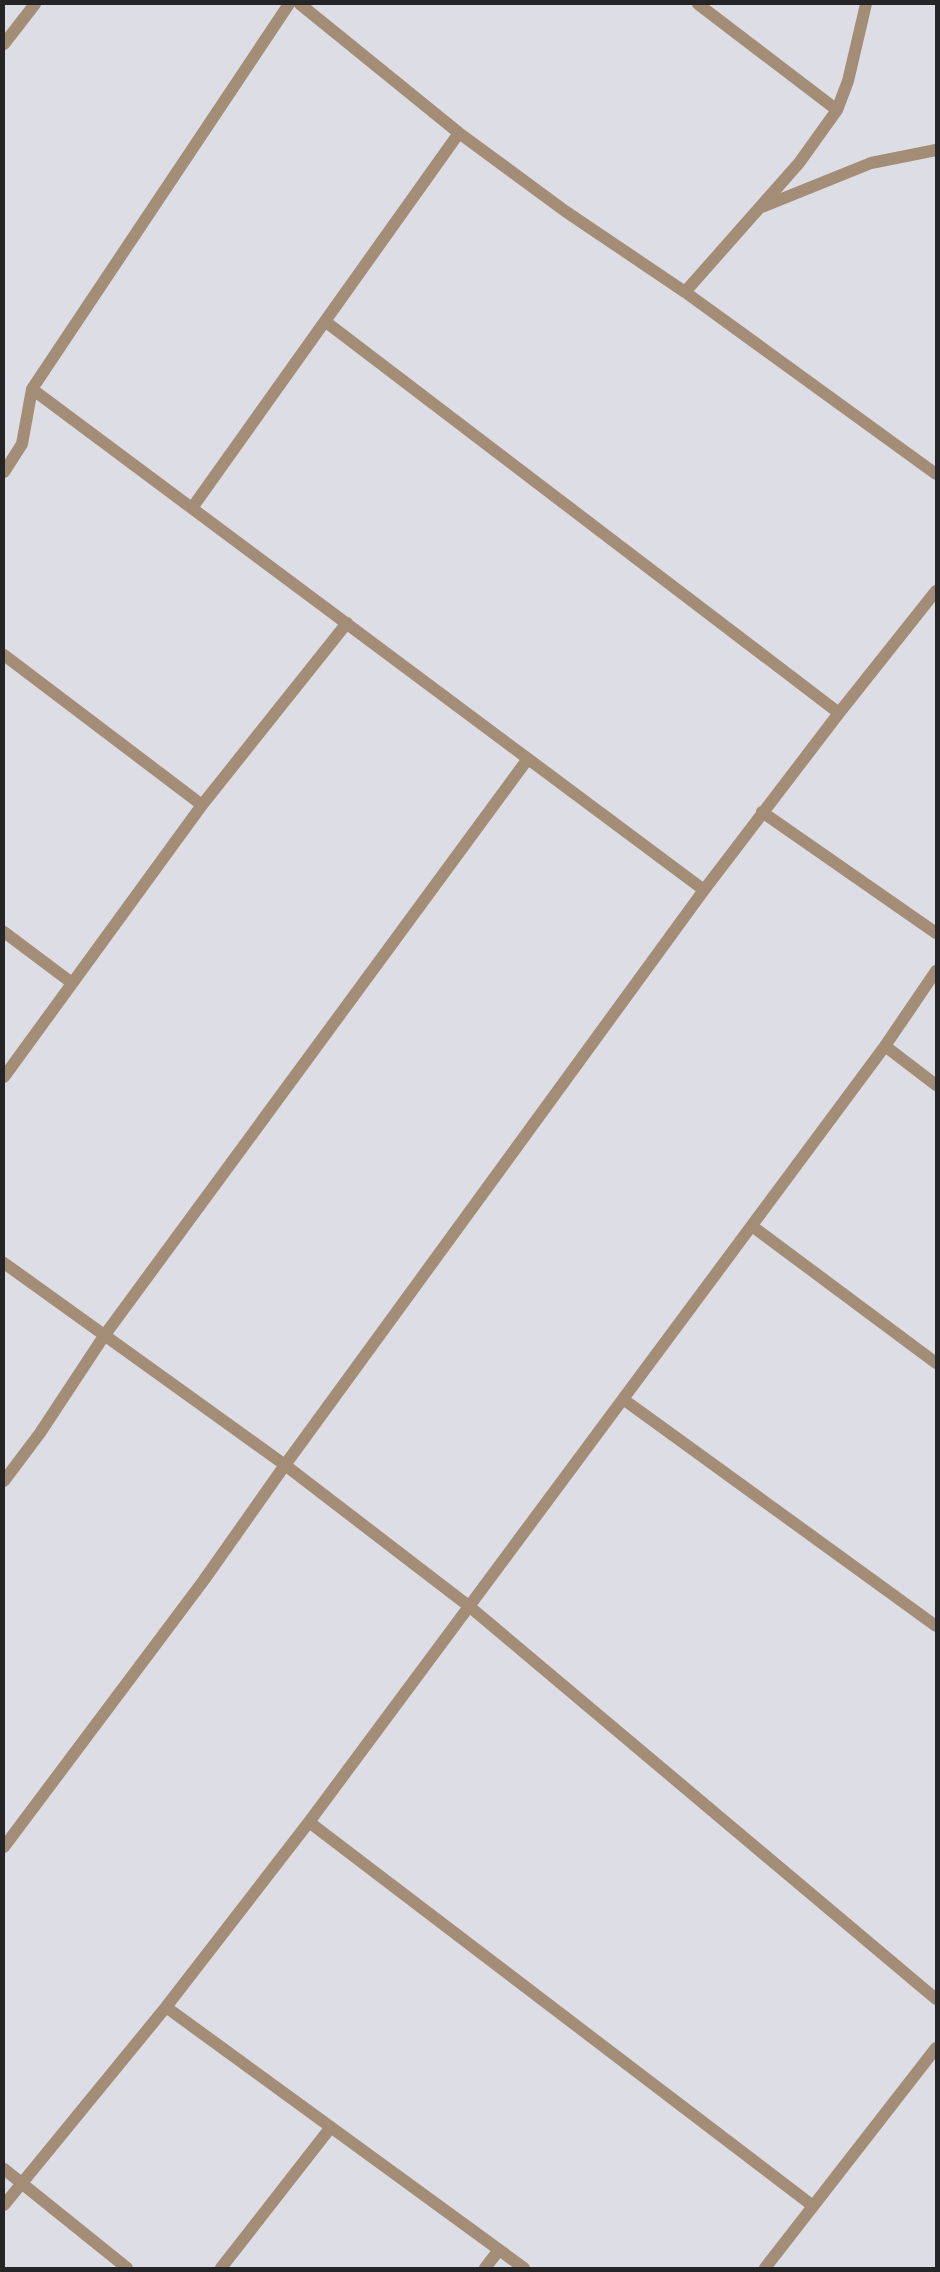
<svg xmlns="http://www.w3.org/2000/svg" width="940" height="2272" font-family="Rubik,sans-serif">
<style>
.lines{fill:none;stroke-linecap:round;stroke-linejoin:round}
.minor{stroke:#a48d77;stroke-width:12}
</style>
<rect width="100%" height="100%" fill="#dddee5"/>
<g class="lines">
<!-- minor -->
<path class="minor" d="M300,4L459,133L565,211L685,292L936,474
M698,4L837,110
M4,44L35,4
M762,207L871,163L936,150
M685,292L799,163L837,110L848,81L866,4
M326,322L839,713
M32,389L704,890
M4,472L22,444L32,389L289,4
M192,508L459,133
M4,655L202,805
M762,812L936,933
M4,932L72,983
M885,1046L936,1085
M4,1077L202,805L347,623
M752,1226L936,1363
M4,1263L285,1465L470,1607L936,1999
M623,1399L936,1626
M4,1481L40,1433L104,1336L527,760
M309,1822L813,2206
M4,1847L204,1580L285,1465L704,890L839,713L936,591
M166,2007L524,2268
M4,2169L127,2268
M4,2205L166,2007L309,1822L885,1046L936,971
M221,2268L331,2127
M485,2268L499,2250
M765,2268L936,2048"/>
</g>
<!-- border -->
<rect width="940" height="2272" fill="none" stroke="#252528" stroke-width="10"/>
</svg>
